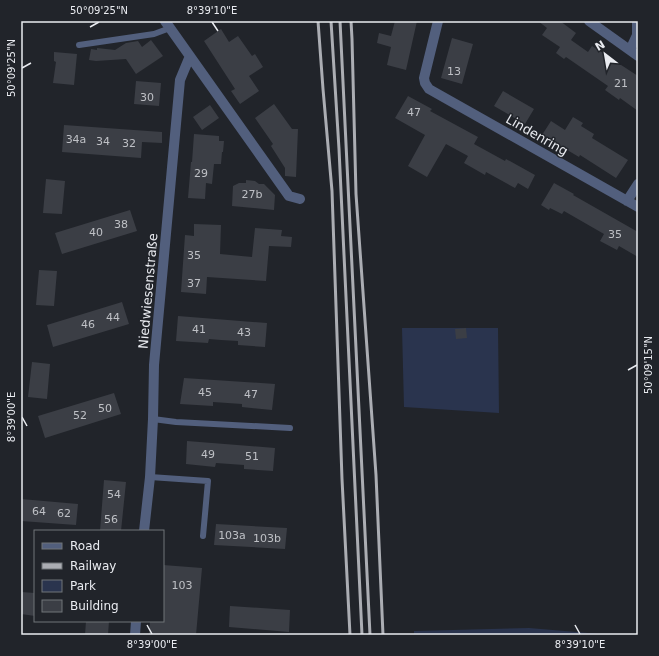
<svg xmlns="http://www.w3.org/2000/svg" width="659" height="656" font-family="'DejaVu Sans',sans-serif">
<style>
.green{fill:#2a344e}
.building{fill:#3b3e45}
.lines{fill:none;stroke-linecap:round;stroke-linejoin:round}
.service{stroke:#525f7d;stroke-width:6}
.minor{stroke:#525f7d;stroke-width:10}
.rail{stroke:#abadb3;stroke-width:3}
.ticks{fill:none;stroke:#e9ebf0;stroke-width:1.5}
.labels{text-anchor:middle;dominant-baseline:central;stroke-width:3;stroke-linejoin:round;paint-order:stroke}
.number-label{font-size:11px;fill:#bec0c5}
.street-label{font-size:13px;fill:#e9ebf0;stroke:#21242a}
.neatline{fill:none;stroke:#e9ebf0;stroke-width:1.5}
.ticks-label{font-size:10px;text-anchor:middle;fill:#e9ebf0}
</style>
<rect width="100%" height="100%" fill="#21242a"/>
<!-- green -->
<path class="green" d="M402,328H498L499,413L404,407Z
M529,628L612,635H414V631Z"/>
<!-- building -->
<path class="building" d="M395,21H417L406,70L387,65L391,47L377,43L379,33L391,36Z
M538,21H560L576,33L571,40L588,52L592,46L638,76V111L620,98L619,100L605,90L608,86L566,57L564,59L556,53L560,47L542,35L547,28Z
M221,29L229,42L238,36L252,56L255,54L263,67L249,76L259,91L240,104L231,91L235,89L204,41Z
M452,38L473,44L462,84L441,78Z
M151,40L163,56L136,74L126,59L96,61L89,60L91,49L97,50V48L115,50L126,43L138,41L142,47Z
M54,52L77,54L74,85L53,83L56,62L54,61Z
M136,81L161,83L159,106L134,104Z
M503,91L534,109L525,124L494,106Z
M408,96L432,109L430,111L478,137L474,144L505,161L506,159L535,175L528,189L518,183L515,188L486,172L485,175L464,163L468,156L446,144L427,177L408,166L425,135L395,118Z
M274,104L292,129H298L296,177L285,176V168L271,146L273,144L255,118Z
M210,105L219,118L202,130L193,117Z
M573,117L583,123L581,126L594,134L592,138L628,160L616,178L580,155L579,157L542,135L551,121L565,130Z
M64,125L162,132V143L142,142L141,158L62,152Z
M194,134L219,136V141H224L223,152H222L221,164H214L212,184L206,183L205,199L188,198L191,162H192Z
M46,179L65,181L62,214L43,213Z
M246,180L255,181L259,184H264L275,195L274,210L232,206L233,186L239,183H246Z
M554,183L574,194L573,195L638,232V257L619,246L617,250L600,241L604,234L564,211L562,214L550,208L549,210L541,205Z
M130,210L137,231L62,254L55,233Z
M194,224L221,225L220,254L252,257L255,228L282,230L281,236L292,237L291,247L269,246L266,281L207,277L206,294L181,292L185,235L194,236Z
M39,270L57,271L54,306L36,305Z
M122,302L129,324L53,347L47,325Z
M178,316L267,323L265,347L238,345V341L221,340L209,339L208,343L176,341Z
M466,328L467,338L456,339L455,329Z
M32,362L50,364L47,399L28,397Z
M184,378L275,384L272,410L242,407V404L213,402V406L180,404Z
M114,393L121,414L45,438L38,416Z
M187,441L275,448L273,471L244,469V465L216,463L215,467L186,464Z
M104,480L126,482L121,531H100Z
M21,499L78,504L76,525L21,521Z
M216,524L287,528L285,549L214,545Z
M163,565L202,568L196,635H149L150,621H163Z
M21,592L35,593V616L21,614Z
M230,606L290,610L289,632L229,627Z
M86,621H109L108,635H85Z"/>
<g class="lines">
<!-- service -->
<path class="service" d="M79,45L154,34L170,28
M153,419L176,422L290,428
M150,477L208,481L203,536"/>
<!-- minor -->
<path class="minor" d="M165,21L289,196L300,199
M438,21L424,78L425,83L429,89L638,207
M589,21L638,56
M630,50L637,35V21
M627,201L638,184
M144,531L150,477L153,419L154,365L180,80L190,56
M135,635L136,621"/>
<!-- rail -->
<path class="rail" d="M318,21L323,89L332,191L342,479L350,635
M331,21L339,149L362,635
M340,21L370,635
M351,21L352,39L356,194L376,475L383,635"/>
</g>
<!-- ticks -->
<path class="ticks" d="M212,22L218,31M90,27L99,22M22,68L31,63M628,370L637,365M22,417L27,426M147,625L152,634M575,625L580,634"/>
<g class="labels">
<!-- number labels -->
<g class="number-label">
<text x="454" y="71">13</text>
<text x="621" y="83">21</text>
<text x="147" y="97">30</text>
<text x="414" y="112">47</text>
<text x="76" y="139">34a</text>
<text x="103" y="141">34</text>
<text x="129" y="143">32</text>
<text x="201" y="173">29</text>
<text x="252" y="194">27b</text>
<text x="121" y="224">38</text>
<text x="96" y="232">40</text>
<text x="615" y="234">35</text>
<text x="194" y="255">35</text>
<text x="194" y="283">37</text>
<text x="113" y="317">44</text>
<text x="88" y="324">46</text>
<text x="199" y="329">41</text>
<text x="244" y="332">43</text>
<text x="205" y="392">45</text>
<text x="251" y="394">47</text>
<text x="105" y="408">50</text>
<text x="80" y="415">52</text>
<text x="208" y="454">49</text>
<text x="252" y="456">51</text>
<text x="114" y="494">54</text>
<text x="39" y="511">64</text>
<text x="64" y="513">62</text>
<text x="111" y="519">56</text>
<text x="232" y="535">103a</text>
<text x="267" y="538">103b</text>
<text x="182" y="585">103</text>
</g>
<!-- street labels -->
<g class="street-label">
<text transform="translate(537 135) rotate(30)">Lindenring</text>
<text transform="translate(148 291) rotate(-85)">Niedwiesenstraße</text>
</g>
</g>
<!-- border -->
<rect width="659" height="656" fill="none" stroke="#21242a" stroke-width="44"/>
<!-- legend -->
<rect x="34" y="530" width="130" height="92" fill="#21242a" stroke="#717479"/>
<rect x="42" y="543" width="20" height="6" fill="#525f7d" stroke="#717479"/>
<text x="70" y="550" font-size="12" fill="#e9ebf0">Road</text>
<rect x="42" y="563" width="20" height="6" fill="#abadb3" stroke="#717479"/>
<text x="70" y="570" font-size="12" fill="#e9ebf0">Railway</text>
<rect x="42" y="580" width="20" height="12" fill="#2a344e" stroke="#717479"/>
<text x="70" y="590" font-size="12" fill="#e9ebf0">Park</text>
<rect x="42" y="600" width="20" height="12" fill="#3b3e45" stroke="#717479"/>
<text x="70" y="610" font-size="12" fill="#e9ebf0">Building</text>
<!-- north arrow -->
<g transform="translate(605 54) rotate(329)" stroke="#21242a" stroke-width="3" paint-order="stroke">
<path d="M0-3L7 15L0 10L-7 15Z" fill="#e9ebf0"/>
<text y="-6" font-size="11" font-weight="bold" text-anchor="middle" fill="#e9ebf0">N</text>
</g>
<rect x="22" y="22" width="615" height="612" class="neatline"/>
<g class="ticks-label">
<text x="99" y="14">50°09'25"N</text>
<text x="212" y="14">8°39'10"E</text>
<text transform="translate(11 68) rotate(-90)" y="4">50°09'25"N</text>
<text transform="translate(648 365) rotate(-90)" y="4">50°09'15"N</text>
<text transform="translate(11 417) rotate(-90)" y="4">8°39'00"E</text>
<text x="152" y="648">8°39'00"E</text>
<text x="580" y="648">8°39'10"E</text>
</g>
</svg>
